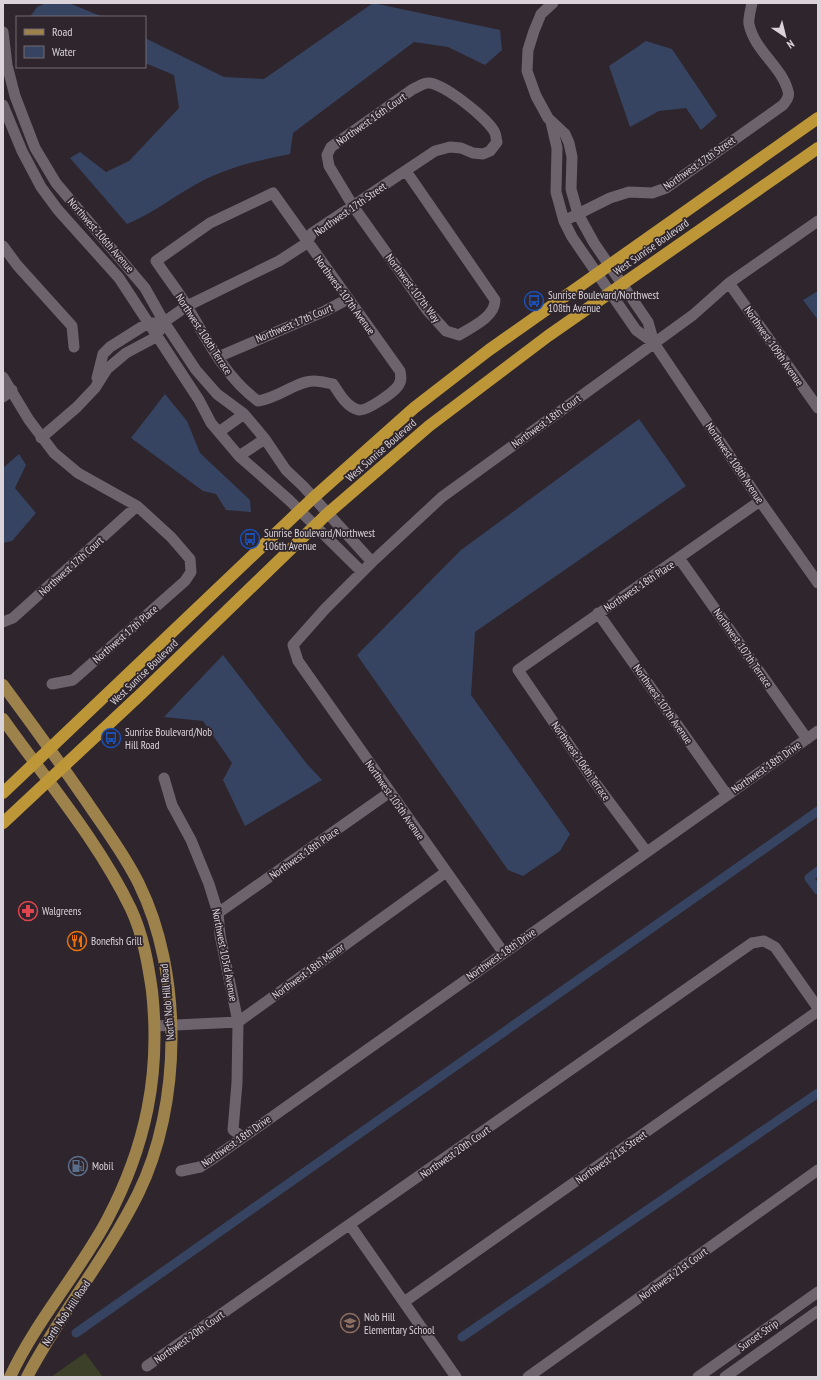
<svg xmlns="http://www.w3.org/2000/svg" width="821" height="1380" font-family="'PT Sans Narrow',sans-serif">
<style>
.green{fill:#3c4028}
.water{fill:#364461}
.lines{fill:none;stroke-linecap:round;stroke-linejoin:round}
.canal{stroke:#364461;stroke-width:9}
.minor{stroke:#6d636c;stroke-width:11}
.major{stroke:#9d824c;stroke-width:12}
.highway{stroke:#bd9737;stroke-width:12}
.labels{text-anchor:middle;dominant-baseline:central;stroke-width:3.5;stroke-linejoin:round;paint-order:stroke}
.street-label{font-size:11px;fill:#dad4da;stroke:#2e252d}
.poi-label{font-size:11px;fill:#dad4da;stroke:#2e252d;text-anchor:start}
</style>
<rect width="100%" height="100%" fill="#2e252d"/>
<!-- green -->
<path class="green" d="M85,1353L103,1377H51Z"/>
<!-- water -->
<path class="water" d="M46,3H69L103,17H30L37,7Z
M373,3L500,30L502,50L485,65L448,47L414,42L293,133L290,154C260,160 229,167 202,181C175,195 156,212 127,224L70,158L80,152L106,172L129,161L179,108L174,75L145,63V38L224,77L264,79Z
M646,41L672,49L717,116L701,130L686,108L659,111L630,127L609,66Z
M818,291V320L803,300Z
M165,394L187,421L200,453L250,500L251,512L226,510L216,494L203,491L131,438Z
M639,419L686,486L475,632L471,695L570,834L560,851L523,876L508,870L357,655L461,550Z
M19,454L26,465L15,488L36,513L12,541L3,543V468Z
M223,655L307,764L322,780L245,826L223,780L232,763L203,721L164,717Z"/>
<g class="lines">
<!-- canal -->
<path class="canal" d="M818,871L809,878L818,890
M76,1333L818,811
M462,1337L818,1093"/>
<!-- minor -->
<path class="minor" d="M553,3L541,14L534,31L528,50L527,71L536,96L548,118L565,134L569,143L572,157L571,189L578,214L594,243L648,322L654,343L760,501L818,583
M3,32L7,65L15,96L35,148L56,183L145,288L164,322L196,370L217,394L244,414L265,439L286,470L303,486L372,562
M3,105L22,151L41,187L58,210L119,278L199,400L211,423L239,456L289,500L362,572
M551,122L557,148L556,192L564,221L572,237L636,330L654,343
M273,193L400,371C401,376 402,381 398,386C393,393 367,411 359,410C347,408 339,393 333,384C327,383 320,381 314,381C296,381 279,398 258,401C226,378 207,340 187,306C178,291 166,276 156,261L210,223Z
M564,221L610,198L629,192L652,193L666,188L783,105C786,101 790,97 788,91C782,67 754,50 749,24C748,18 751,9 752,3
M3,246L17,265L72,326L74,347
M729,283L818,408
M218,357L325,311L348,299
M3,377L29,420L54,453L78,473L137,506L171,537L190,559L191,572L185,581L73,680L52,684
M97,378L103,354L110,347L148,323H156
M3,397L12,390
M219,432L244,414
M41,438L77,407L95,388L107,369L126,353L156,337L164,322L187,306L279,261L307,243L312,233L435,151L450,147L461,148L473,153L483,154L490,151L497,142C496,139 496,135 495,133C490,120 442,82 428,83C423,83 418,87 413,89L331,147L327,155L329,166L353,206L427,310L446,331L459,335C472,327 495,317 495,300L406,171
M239,456L265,439
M679,558L807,739
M598,613L727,795
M3,622L13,618L137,506
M164,778L172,805L191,840L209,884L218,913L220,935L238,1022L237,1083L233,1130L243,1137
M646,851L593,780L518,670L760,501
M218,913L390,792
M503,952L298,661L293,645L325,609L372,562L442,497L693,315L729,283L818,221
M155,1026L238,1022L446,872
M181,1171L200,1167L214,1158L818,731
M350,1225L456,1377
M404,1302L818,1011
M147,1366L752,943L764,941L775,947L818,1008
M528,1377L818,1170
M698,1377L818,1292
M725,1377L818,1311"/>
<!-- major -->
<path class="major" d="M3,685C32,724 60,763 87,802C105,829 125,855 139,884C183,973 182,1105 138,1194C106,1258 60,1314 27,1377
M3,719C47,781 98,841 131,909C143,935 148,963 152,991C161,1074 146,1146 107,1220C78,1274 36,1321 10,1377"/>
<!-- highway -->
<path class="highway" d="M3,793L313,498L414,408L489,350L818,118
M3,823L142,693L327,514L429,426L548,336L818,148"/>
</g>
<!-- icons -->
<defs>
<symbol id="bus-ring" viewBox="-11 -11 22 22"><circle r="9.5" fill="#2e252d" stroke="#1a4fb4" stroke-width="1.5"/><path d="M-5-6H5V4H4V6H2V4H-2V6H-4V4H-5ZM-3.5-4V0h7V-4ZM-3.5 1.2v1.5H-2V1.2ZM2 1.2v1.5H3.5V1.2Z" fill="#1a4fb4"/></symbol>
<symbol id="pharmacy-ring" viewBox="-11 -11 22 22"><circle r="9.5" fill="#2e252d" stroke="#e0444e" stroke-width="1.5"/><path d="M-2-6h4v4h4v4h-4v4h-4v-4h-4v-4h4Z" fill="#e0444e"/></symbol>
<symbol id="restaurant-ring" viewBox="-11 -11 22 22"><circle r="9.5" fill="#2e252d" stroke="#e8710a" stroke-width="1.5"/><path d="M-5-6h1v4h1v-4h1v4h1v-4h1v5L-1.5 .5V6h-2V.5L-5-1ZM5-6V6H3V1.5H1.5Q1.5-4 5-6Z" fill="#e8710a"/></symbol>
<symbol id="fuel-ring" viewBox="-11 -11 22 22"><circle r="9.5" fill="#2e252d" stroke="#5c6f8a" stroke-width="1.5"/><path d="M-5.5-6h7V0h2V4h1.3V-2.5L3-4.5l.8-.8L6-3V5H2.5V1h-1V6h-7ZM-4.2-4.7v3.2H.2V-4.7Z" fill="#5c6f8a"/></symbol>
<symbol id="school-ring" viewBox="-11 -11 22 22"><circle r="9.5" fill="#2e252d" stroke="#8d6e63" stroke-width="1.5"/><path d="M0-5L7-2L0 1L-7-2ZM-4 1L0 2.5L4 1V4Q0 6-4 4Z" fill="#8d6e63"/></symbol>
</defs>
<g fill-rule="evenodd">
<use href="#bus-ring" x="523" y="290" width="22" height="22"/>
<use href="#bus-ring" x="239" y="528" width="22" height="22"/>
<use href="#bus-ring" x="100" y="727" width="22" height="22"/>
<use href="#pharmacy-ring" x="17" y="900" width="22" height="22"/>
<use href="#restaurant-ring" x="66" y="930" width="22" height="22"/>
<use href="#fuel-ring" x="67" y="1155" width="22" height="22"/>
<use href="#school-ring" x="339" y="1312" width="22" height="22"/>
</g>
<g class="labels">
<!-- street labels -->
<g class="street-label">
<text transform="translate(371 119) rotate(-35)">Northwest 16th Court</text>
<text transform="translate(699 163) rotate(-35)">Northwest 17th Street</text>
<text transform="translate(350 209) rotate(-35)">Northwest 17th Street</text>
<text transform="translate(101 235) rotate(49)">Northwest 106th Avenue</text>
<text transform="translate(651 247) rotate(-35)">West Sunrise Boulevard</text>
<text transform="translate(413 288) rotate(53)">Northwest 107th Way</text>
<text transform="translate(345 295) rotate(54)">Northwest 107th Avenue</text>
<text transform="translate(294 323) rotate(-23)">Northwest 17th Court</text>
<text transform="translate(204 334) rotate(57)">Northwest 106th Terrace</text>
<text transform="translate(774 346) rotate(55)">Northwest 109th Avenue</text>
<text transform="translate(546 421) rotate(-36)">Northwest 18th Court</text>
<text transform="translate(381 450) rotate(-41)">West Sunrise Boulevard</text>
<text transform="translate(735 463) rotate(56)">Northwest 108th Avenue</text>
<text transform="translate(71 566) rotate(-42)">Northwest 17th Court</text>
<text transform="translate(639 586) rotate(-34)">Northwest 18th Place</text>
<text transform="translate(125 634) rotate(-41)">Northwest 17th Place</text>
<text transform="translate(743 648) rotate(55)">Northwest 107th Terrace</text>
<text transform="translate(144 672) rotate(-44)">West Sunrise Boulevard</text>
<text transform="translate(663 704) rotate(55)">Northwest 107th Avenue</text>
<text transform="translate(581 761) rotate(55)">Northwest 106th Terrace</text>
<text transform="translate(766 767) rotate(-35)">Northwest 18th Drive</text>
<text transform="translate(395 800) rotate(55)">Northwest 105th Avenue</text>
<text transform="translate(304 853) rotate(-35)">Northwest 18th Place</text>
<text transform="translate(501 954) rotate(-35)">Northwest 18th Drive</text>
<text transform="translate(225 955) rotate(79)">Northwest 103rd Avenue</text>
<text transform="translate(308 971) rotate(-36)">Northwest 18th Manor</text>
<text transform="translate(167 1002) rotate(-95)">North Nob Hill Road</text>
<text transform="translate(236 1141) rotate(-35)">Northwest 18th Drive</text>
<text transform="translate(455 1152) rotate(-35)">Northwest 20th Court</text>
<text transform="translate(611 1157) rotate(-35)">Northwest 21st Street</text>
<text transform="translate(673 1274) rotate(-36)">Northwest 21st Court</text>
<text transform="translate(66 1313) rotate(-56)">North Nob Hill Road</text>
<text transform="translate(758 1335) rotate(-35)">Sunset Strip</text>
<text transform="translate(189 1337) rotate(-35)">Northwest 20th Court</text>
</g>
<!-- poi labels -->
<g class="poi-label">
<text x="548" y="295">Sunrise Boulevard/Northwest<tspan x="548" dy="13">108th Avenue</tspan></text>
<text x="264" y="533">Sunrise Boulevard/Northwest<tspan x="264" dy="13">106th Avenue</tspan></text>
<text x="125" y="732">Sunrise Boulevard/Nob<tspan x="125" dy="13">Hill Road</tspan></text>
<text x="42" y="911">Walgreens</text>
<text x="91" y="941">Bonefish Grill</text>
<text x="92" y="1166">Mobil</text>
<text x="364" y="1317">Nob Hill<tspan x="364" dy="13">Elementary School</tspan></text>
</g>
</g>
<!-- border -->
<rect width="821" height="1380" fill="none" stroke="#dad4da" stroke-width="8"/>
<!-- legend -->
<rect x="16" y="16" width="130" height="52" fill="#2e252d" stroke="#736b72"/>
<rect x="24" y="29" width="20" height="6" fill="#9d824c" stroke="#736b72"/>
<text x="52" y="36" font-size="12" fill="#dad4da">Road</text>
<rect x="24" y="46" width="20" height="12" fill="#364461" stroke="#736b72"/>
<text x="52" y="56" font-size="12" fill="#dad4da">Water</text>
<!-- north arrow -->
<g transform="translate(785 36) rotate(145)" stroke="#2e252d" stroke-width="3" paint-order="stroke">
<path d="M0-3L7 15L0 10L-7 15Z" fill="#dad4da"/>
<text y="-6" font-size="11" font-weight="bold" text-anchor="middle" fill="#dad4da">N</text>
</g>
</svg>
